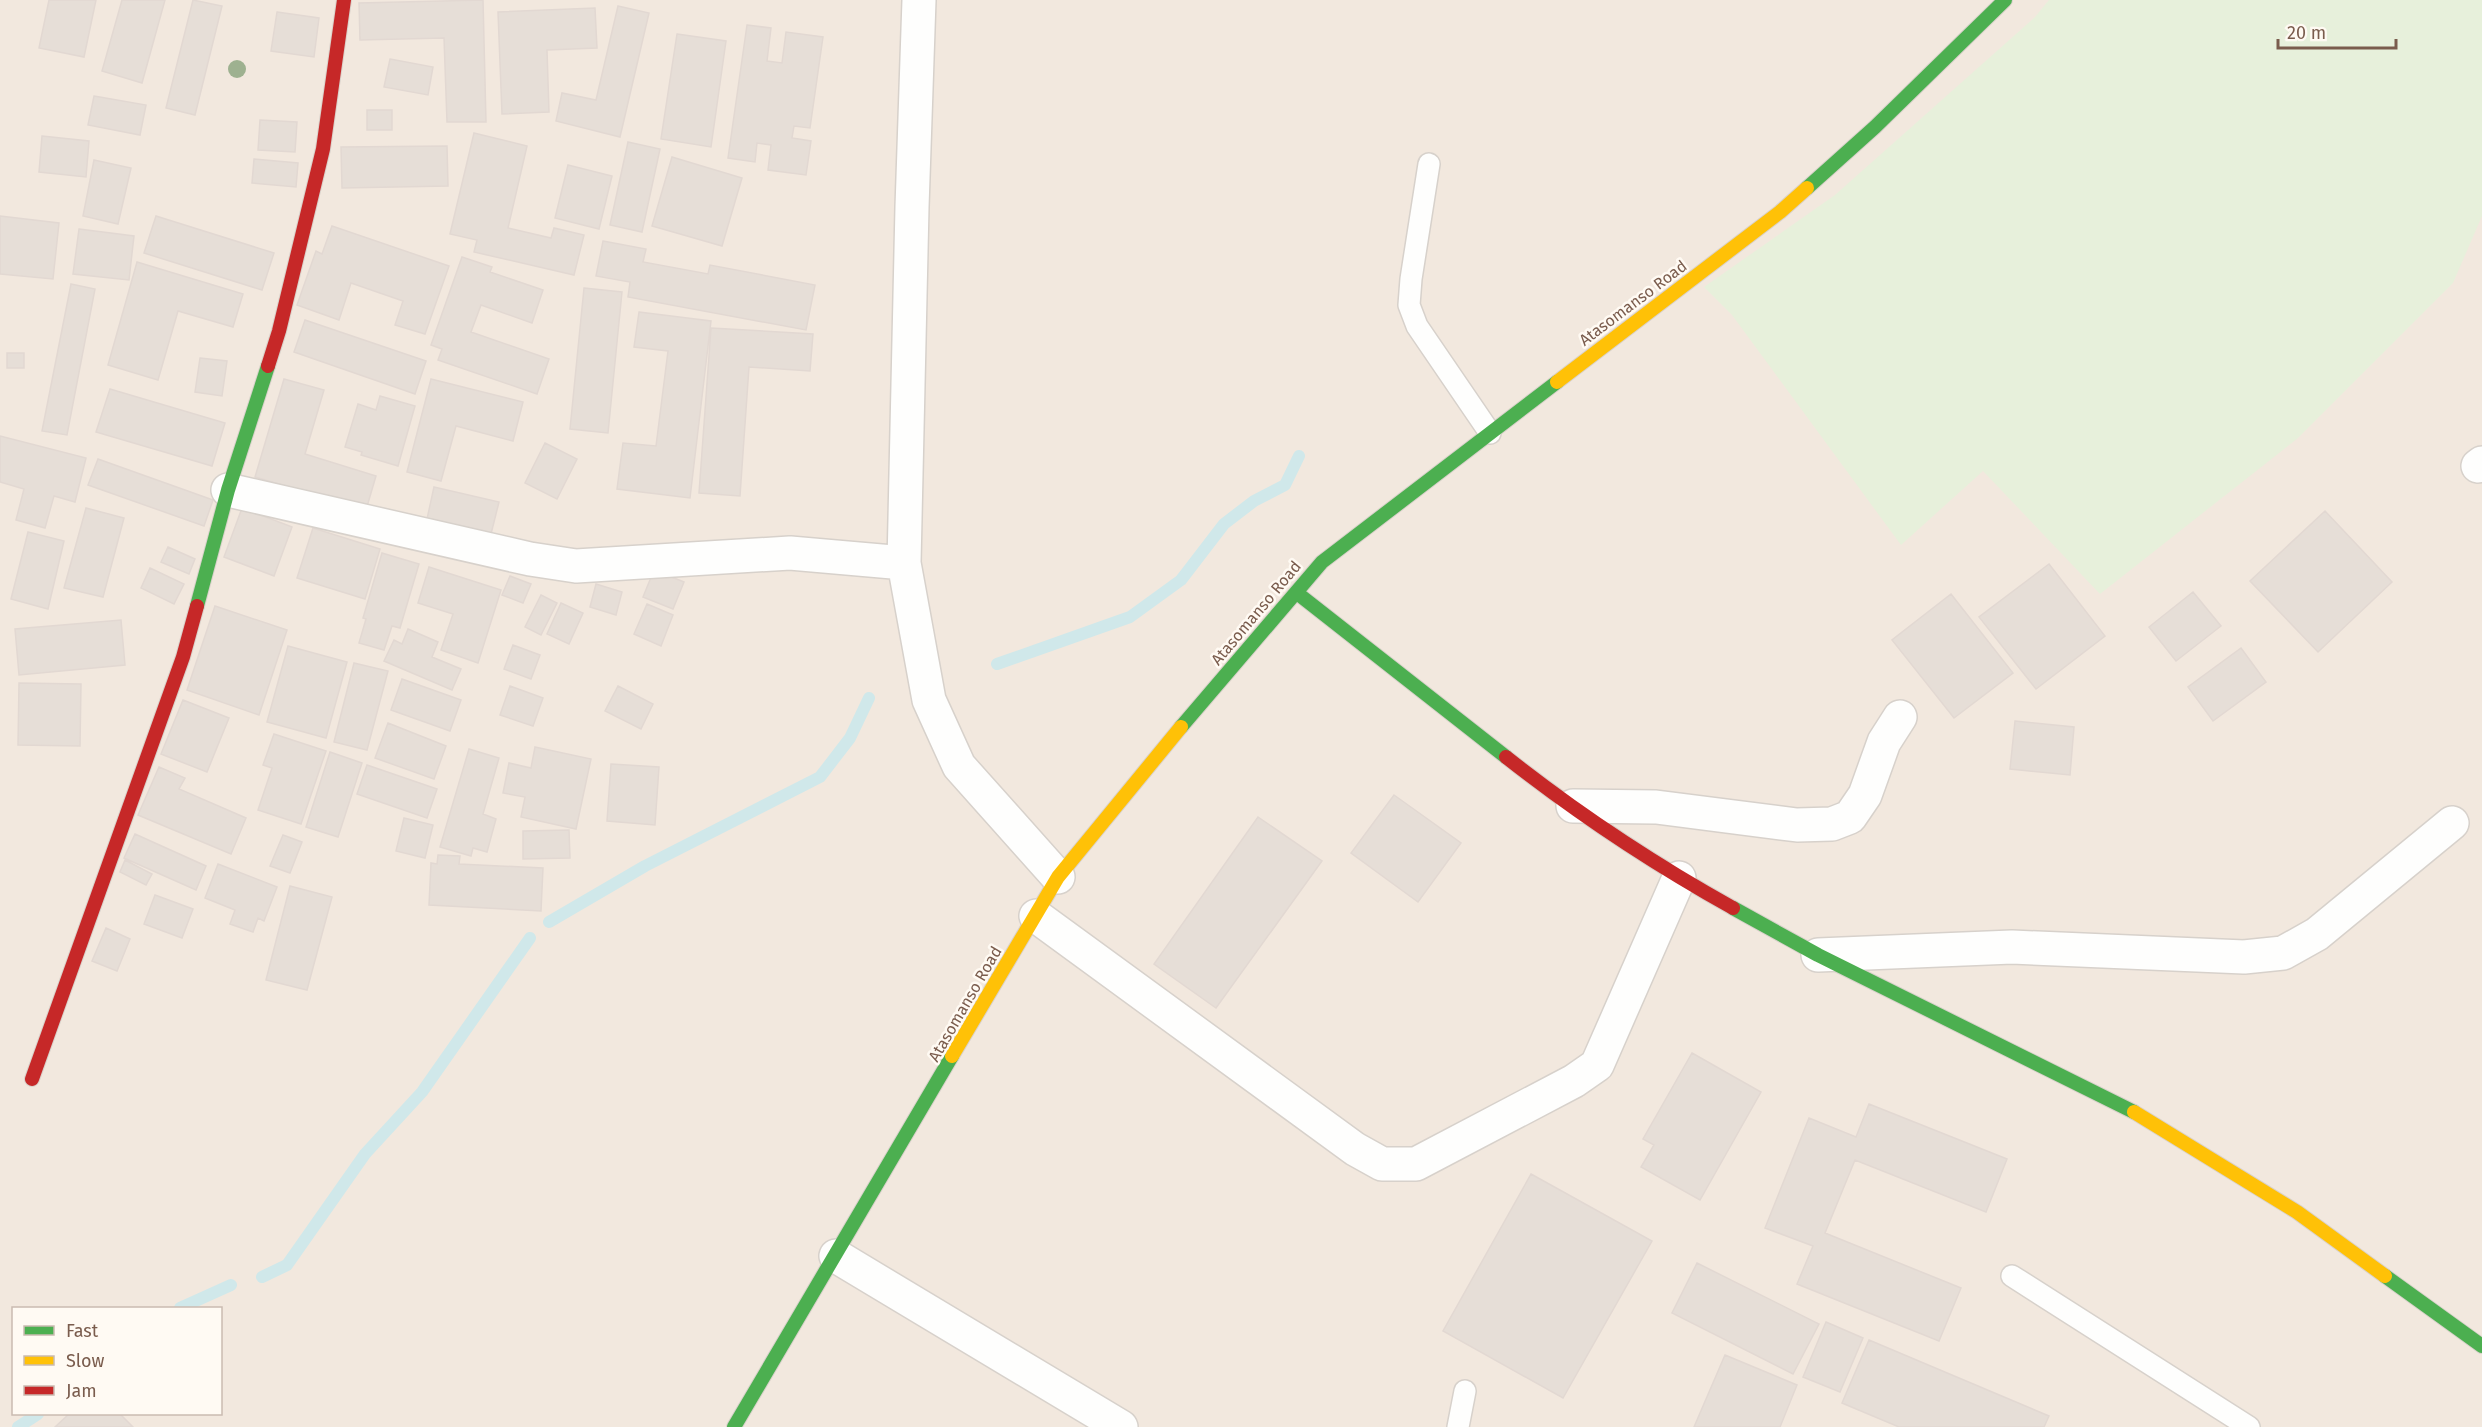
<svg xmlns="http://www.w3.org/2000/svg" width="2482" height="1427" font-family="'Fira Sans',sans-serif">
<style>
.residential{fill:#f2e8de;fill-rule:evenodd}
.green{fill:#e7f0db}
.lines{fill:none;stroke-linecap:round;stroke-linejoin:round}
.stream{stroke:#d0e8ea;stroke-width:12}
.building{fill:#e6ded7;stroke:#e2d8d2;stroke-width:1.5}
.lane-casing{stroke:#d7d1cb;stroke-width:24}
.street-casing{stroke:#d7d1cb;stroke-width:36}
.fast-casing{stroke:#d9d2cb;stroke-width:16}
.slow-casing{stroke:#d9d2cb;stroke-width:16}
.jam-casing{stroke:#d9d2cb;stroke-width:16}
.lane{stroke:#fefefd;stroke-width:21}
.street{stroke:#fefefd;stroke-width:33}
.fast{stroke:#4caf50;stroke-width:14}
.slow{stroke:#ffc107;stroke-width:14}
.jam{stroke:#c62828;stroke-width:14}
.tree{fill:#9eb190}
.labels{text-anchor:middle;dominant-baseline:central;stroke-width:5;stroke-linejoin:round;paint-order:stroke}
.street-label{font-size:16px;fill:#7a5c4d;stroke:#fffaf3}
</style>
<rect width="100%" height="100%" fill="#f9f5f0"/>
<!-- residential -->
<path class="residential" d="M0,0H2482V1427H0ZM14,1308H220V1414H14Z"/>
<!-- green -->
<path class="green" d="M2049,0H2482V216L2453,283L2298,438L2100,594L1983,471L1901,545L1732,315L1704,287L1835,195L2035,17Z"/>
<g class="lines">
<!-- stream -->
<path class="stream" d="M997,664L1130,617L1181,580L1224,524L1254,501L1285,485L1299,456
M549,922L645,866L820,777L850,738L869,698
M262,1277L287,1265L365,1154L422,1092L530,938
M180,1308L231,1285
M18,1427L38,1414"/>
</g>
<!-- building -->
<path class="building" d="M49,0H96L84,57L39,48Z
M122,0H165L142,83L102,71Z
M193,0L222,6L195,115L166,108Z
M483,0L486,122H447L444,38L360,40L359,3Z
M618,6L649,13L620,137L556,121L562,93L596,100Z
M595,8L597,48L547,50L549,112L502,114L498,12Z
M277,12L319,18L314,57L271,51Z
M747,25L771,28L767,61L782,63L786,32L823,37L810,128L794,126L792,138L811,141L806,175L768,170L771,145L757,143L755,162L728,158Z
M677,34L726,41L711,147L661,139Z
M390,59L433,67L428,95L384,87Z
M94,96L146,105L140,135L88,125Z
M367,110H392V130H367Z
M260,120L297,122L295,152L258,150Z
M474,133L527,146L508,228L551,238L554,228L584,235L574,275L474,252L477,240L450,234Z
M42,136L89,141L86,177L39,172Z
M628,142L660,149L642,232L610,225Z
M447,146L448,186L342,188L341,147Z
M672,157L742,178L722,246L652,226Z
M254,159L298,163L296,187L252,183Z
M94,160L131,168L118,224L83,216Z
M568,165L612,176L599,229L555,218Z
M0,216L59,223L53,279L0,274Z
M156,216L274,253L262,290L144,253Z
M332,226L449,266L425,334L395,325L403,301L351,283L339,320L297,305L316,251L322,254Z
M79,229L134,236L129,280L73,274Z
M603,241L646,249L643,262L708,274L710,265L815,285L806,330L628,297L630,282L596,276Z
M462,257L492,267L490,272L543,290L532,323L481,305L471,332L549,359L537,394L438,360L442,349L431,345Z
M137,262L243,294L233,327L178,311L158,380L108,365Z
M71,284L95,289L67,435L42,431Z
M584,288L622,292L608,433L570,429Z
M639,312L711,321L690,498L617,489L623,443L656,446L668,351L634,347Z
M305,320L426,361L415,394L294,352Z
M711,328L813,334L810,371L749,367L740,496L699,493Z
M7,353H24V368H7Z
M200,358L227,361L222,396L195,392Z
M284,379L324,390L305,454L376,476L366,510L255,477Z
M431,379L523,402L513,441L456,426L441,481L407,472Z
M110,389L225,423L212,466L96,432Z
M380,396L415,406L398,466L361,455L362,452L345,447L358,404L376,410Z
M0,436L86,458L75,502L54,496L45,528L16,520L24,489L0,482Z
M545,443L577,459L557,499L525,483Z
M98,459L213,500L204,526L88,485Z
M434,487L499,502L491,534L427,519Z
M86,508L124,518L103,597L64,588Z
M242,508L292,527L274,576L224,557Z
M2325,511L2392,582L2318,652L2250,581Z
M313,528L380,549L365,599L297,578Z
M28,532L64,541L48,609L11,599Z
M168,547L195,559L189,574L161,562Z
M382,553L419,564L400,628L392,626L384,650L359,643L366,619L363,618Z
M2049,564L2105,636L2036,689L1979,617Z
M429,567L501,590L478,663L441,650L453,614L418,603Z
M150,568L184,584L174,604L141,588Z
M654,570L684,582L673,609L643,597Z
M510,576L531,584L523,603L502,595Z
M596,584L622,592L616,615L590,607Z
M2193,592L2221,626L2176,661L2149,627Z
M1951,594L2013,673L1954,718L1892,640Z
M541,595L557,603L541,635L525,627Z
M561,603L583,613L569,644L547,634Z
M647,604L673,615L661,646L634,634Z
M215,606L287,630L259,715L187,690Z
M121,620L125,665L19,675L15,629Z
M408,629L438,642L432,657L461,669L452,690L384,661L394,640L402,644Z
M513,645L540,655L531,679L504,669Z
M288,646L347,662L326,738L267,722Z
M2241,648L2266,682L2213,721L2188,687Z
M354,663L388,671L367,750L334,742Z
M402,679L461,700L450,731L391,710Z
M19,683L81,684L80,746L18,745Z
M510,686L543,698L533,726L500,715Z
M618,686L653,704L641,729L605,711Z
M183,700L229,718L207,772L161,754Z
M2015,721L2074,727L2070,775L2010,769Z
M388,723L446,746L434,779L375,758Z
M274,734L326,751L301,824L258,810L272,768L263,765Z
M535,747L591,759L576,829L521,817L525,797L503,793L509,763L531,768Z
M469,749L499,758L483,814L496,819L487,852L473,848L471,856L440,847Z
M330,752L362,763L338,837L306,827Z
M611,764L659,767L655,825L607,821Z
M367,765L437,789L427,818L357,794Z
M159,767L185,778L179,789L246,818L231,854L138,815Z
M1394,795L1461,843L1418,902L1351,853Z
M1258,817L1322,861L1216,1008L1154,964Z
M404,818L433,825L425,858L396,851Z
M569,830L570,858L523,859V831Z
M135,834L206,866L196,890L124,858Z
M283,835L302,842L290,873L270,866Z
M438,855L460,856L459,864L543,868L541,911L429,905L431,863L437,864Z
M125,860L152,874L146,885L120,872Z
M218,864L277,887L264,921L258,918L253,932L230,924L235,910L205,898Z
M290,886L332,897L307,990L266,980Z
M155,895L193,909L182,938L144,924Z
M106,928L130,939L117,971L92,961Z
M1692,1053L1761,1092L1700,1200L1641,1167L1654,1145L1643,1139Z
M1869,1104L2007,1159L1986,1212L1855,1160L1825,1233L1961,1288L1939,1341L1797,1284L1813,1246L1765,1228L1809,1118L1856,1137Z
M1531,1174L1652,1241L1563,1398L1443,1331Z
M1697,1263L1819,1324L1793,1374L1672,1313Z
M1826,1322L1863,1338L1840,1392L1803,1377Z
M1869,1340L2049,1416L2044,1427H1899L1842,1403Z
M1725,1355L1797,1385L1780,1427H1694Z
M69,1414H120L133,1427H55Z"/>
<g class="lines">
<defs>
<path id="lane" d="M1429,164L1411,279L1409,305L1417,326L1490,433
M2012,1276L2249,1427
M1458,1427L1465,1391"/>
<path id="street" d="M919,0L912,207L904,563L929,700L959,766L1058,877
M2478,466L2482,463
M228,490L530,559L576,566L790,553L904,563
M1573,806L1656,807L1797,825L1832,824L1850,817L1865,795L1884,742L1900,717
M1036,916L1355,1149L1382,1164H1416L1574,1081L1597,1065L1679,878
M1818,955L2012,947L2244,957L2283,953L2317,934L2452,823
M836,1256L1121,1427"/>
<path id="fast" d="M1807,188L1875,127L2005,0
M1297,593L1506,757
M197,606L228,490L268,366
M1181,727L1322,562L1557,382
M1733,908L1818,955L2134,1112
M2385,1276L2482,1346
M734,1427L952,1056"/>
<path id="slow" d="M1557,382L1780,212L1807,188
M952,1056L1058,877L1181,727
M2134,1112L2297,1212L2385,1276"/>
<path id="jam" d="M268,366L279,331L323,149L344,0
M1506,757C1577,813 1654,864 1733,908
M32,1079L183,657L197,606"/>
</defs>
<!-- lane casing -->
<use href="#lane" class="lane-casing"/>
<!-- street casing -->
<use href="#street" class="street-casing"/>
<!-- fast casing -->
<use href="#fast" class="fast-casing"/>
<!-- slow casing -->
<use href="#slow" class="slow-casing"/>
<!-- jam casing -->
<use href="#jam" class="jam-casing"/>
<!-- lane -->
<use href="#lane" class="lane"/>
<!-- street -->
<use href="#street" class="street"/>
<!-- fast -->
<use href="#fast" class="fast"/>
<!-- slow -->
<use href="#slow" class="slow"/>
<!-- jam -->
<use href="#jam" class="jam"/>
</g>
<!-- trees -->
<circle class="tree" cx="237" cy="69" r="9"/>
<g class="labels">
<!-- street labels -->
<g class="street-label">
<text transform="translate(1633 303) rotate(-37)">Atasomanso Road</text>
<text transform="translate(1256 613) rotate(-50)">Atasomanso Road</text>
<text transform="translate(965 1004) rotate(-60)">Atasomanso Road</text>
</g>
</g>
<!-- legend -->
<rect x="12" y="1307" width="210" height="108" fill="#fffaf3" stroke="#cabbb1" stroke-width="1.5"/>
<rect x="24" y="1326" width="30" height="9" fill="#4caf50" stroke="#cabbb1" stroke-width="1.5"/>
<text x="66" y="1337" font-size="18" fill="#7a5c4d">Fast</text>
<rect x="24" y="1356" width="30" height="9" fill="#ffc107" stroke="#cabbb1" stroke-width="1.5"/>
<text x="66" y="1367" font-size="18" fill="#7a5c4d">Slow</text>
<rect x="24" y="1386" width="30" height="9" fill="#c62828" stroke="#cabbb1" stroke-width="1.5"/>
<text x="66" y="1397" font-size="18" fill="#7a5c4d">Jam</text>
<!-- scale -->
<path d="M2278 39v9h118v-9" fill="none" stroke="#7a5c4d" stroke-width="3"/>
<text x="2287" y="39" font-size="18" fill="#7a5c4d" stroke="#fffaf3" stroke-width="4.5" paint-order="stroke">20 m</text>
</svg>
